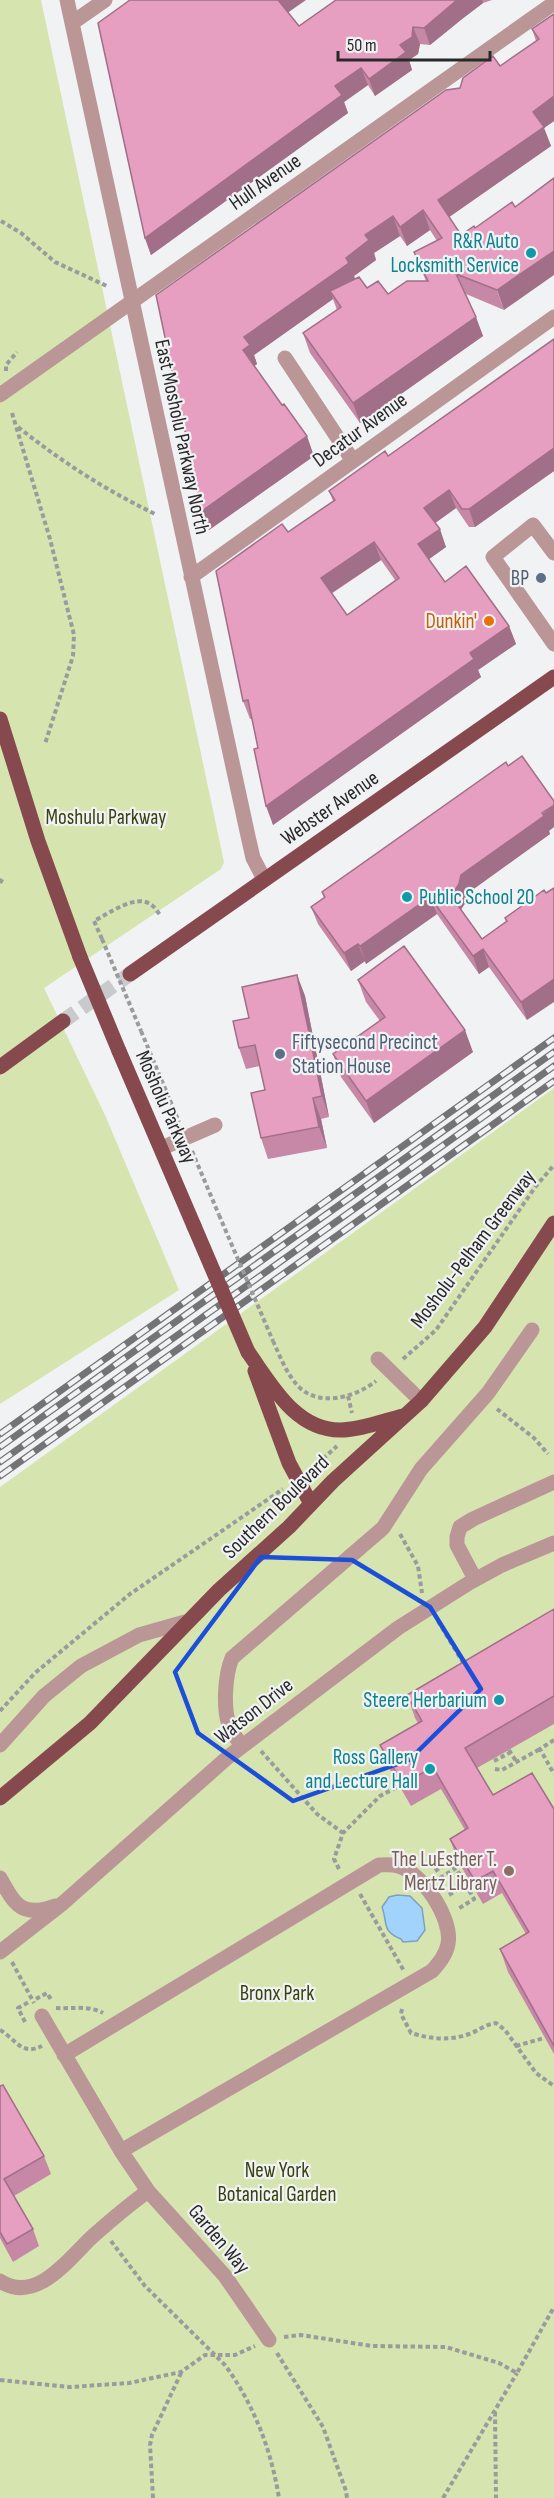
<svg xmlns="http://www.w3.org/2000/svg" width="554" height="2498" font-family="'Sofia Sans Condensed',sans-serif">
<style>
.green{fill:#d6e5af}
.water{fill:#a2d3fc;stroke:#7ea0bd;stroke-width:1.5}
.lines{fill:none;stroke-linecap:round;stroke-linejoin:round}
.major-tunnel{stroke:#c9cacc;stroke-width:15;stroke-dasharray:15 8;stroke-linecap:butt}
.path{stroke:#9a9b9c;stroke-width:4;stroke-dasharray:4.5 3;stroke-linecap:butt}
.minor{stroke:#ba9697;stroke-width:15}
.major{stroke:#864a4e;stroke-width:15}
.rail-casing{stroke:#747476;stroke-width:7}
.rail{stroke:#f1f2f4;stroke-width:4.5;stroke-dasharray:14;stroke-linecap:butt}
.path-bridge{stroke:#9a9b9c;stroke-width:4;stroke-dasharray:4.5 3;stroke-linecap:butt}
.major-bridge{stroke:#864a4e;stroke-width:15}
.wall{fill:#c688a6;fill-rule:evenodd}
.shaded-wall{fill:#a16f87}
.building{fill:#e69ec1;stroke:#a16f87;stroke-width:1.5;fill-rule:evenodd}
.marked{fill:none;stroke:#1d4ed8;stroke-width:4.5;stroke-linejoin:round}
.culture-dot{fill:#0f9aa8;stroke:#f1f2f4;stroke-width:2}
.service-dot{fill:#5c6f8a;stroke:#f1f2f4;stroke-width:2}
.food-dot{fill:#e8710a;stroke:#f1f2f4;stroke-width:2}
.education-dot{fill:#8d6e63;stroke:#f1f2f4;stroke-width:2}
.labels{text-anchor:middle;dominant-baseline:central;stroke-width:4.5;stroke-linejoin:round;paint-order:stroke}
.street-label{font-size:21px;fill:#29292a;stroke:#f1f2f4}
.culture-label{font-size:21px;fill:#0d838f;stroke:#f1f2f4;text-anchor:end}
.service-label{font-size:21px;fill:#4e5e75;stroke:#f1f2f4;text-anchor:end}
.food-label{font-size:21px;fill:#c56008;stroke:#f1f2f4;text-anchor:end}
.park-label{font-size:21px;fill:#37420d;stroke:#f1f2f4}
.education-label{font-size:21px;fill:#785e54;stroke:#f1f2f4;text-anchor:end}
</style>
<rect width="100%" height="100%" fill="#f1f2f4"/>
<!-- green -->
<path class="green" d="M0,0H41L224,862L221,869L44,988L105,1115L179,1290L0,1404Z
M554,1088V2498H0V1487Z"/>
<!-- water -->
<path class="water" d="M397,1895L410,1896L422,1908L425,1930L417,1941L403,1942L401,1939C381,1931 388,1923 382,1907L389,1897Z"/>
<g class="lines">
<!-- major-tunnel -->
<path class="major-tunnel" d="M63,1021L130,974"/>
<!-- path -->
<path class="path" d="M1,221L21,233L55,262L109,287
M6,371V365L17,352
M12,413L50,539L74,635L73,656L45,744
M18,427C62,462 104,489 155,514
M0,883L3,878
M102,939L94,921C108,914 135,894 150,904C154,906 157,911 160,915
M141,1031L179,1122
M192,1151L219,1215
M273,1341C280,1356 286,1373 298,1386C319,1408 356,1397 376,1381
M403,1359L436,1330L536,1186L554,1165
M348,1396L352,1413
M497,1409L534,1438L548,1454
M312,1469L337,1446
M400,1534L418,1566L422,1593
M438,1621L465,1666
M0,1711L35,1673L130,1594L283,1489
M554,1740L540,1749L554,1774
M509,1750L516,1761
M261,1751L317,1814L343,1833
M494,1761L511,1752
M495,1769L502,1770L540,1749
M339,1869L334,1859L343,1833L380,1796L399,1786
M435,1871L449,1862L455,1868
M440,1878L456,1868L474,1899L458,1909
M360,1894L404,1971
M449,1895L470,1881
M12,1962L34,2003
M36,1999L47,1993L52,2001
M56,2008C71,2009 88,2005 103,2013
M402,2009L401,2014L411,2033C431,2039 449,2041 469,2034C478,2031 486,2024 496,2023L505,2030L536,2073L554,2086
M25,2022L18,2008L29,2002
M0,2030C17,2040 21,2056 42,2046
M516,2046L544,2038
M111,2241L145,2286L225,2365C254,2405 271,2449 279,2498
M284,2337L301,2335L372,2346L446,2347L499,2363L517,2373L554,2307
M277,2353L323,2427L346,2491L347,2498
M0,2380L70,2387L129,2383L181,2372L205,2355H235L255,2346
M495,2412L496,2498
M153,2498L150,2445L152,2435L181,2373
M443,2498L517,2373"/>
<!-- minor -->
<path class="minor" d="M67,0L248,836L253,858L264,879
M72,23L105,0
M285,358L353,461
M0,395L554,3
M554,553L533,525L493,557L554,644
M191,577L554,317
M162,1148L215,1125
M378,1359L421,1401
M475,1579L457,1545V1537L460,1527L473,1519L554,1482
M0,1745L44,1696L81,1666L139,1635L185,1622
M242,1746C238,1740 231,1732 229,1725C223,1707 225,1675 232,1658L383,1528L421,1469L488,1393L532,1330
M0,1878C15,1905 22,1918 55,1906
M0,1952L63,1903L228,1757L398,1628L469,1583L502,1565L554,1543
M42,2016L121,2151L148,2191L225,2276L269,2340
M64,2055L379,1865C385,1865 392,1864 398,1866C422,1872 453,1919 448,1944C446,1955 439,1963 432,1971L121,2151
M0,2281C37,2305 69,2258 93,2236C111,2220 129,2205 148,2191"/>
<!-- major -->
<path class="major" d="M0,719L38,841L80,957
M130,974L554,677
M119,1051L194,1226
M0,1067L63,1021
M248,1352C271,1384 295,1430 340,1430C360,1430 383,1421 403,1416
M255,1371L289,1463L311,1504
M0,1798L90,1723L219,1590L289,1527L333,1481L421,1401L485,1327L554,1223"/>
<defs>
<path id="rail" d="M0,1434L554,1038
M0,1447L554,1052
M0,1462L554,1066
M0,1476L554,1081"/>
</defs>
<!-- rail casing -->
<use href="#rail" class="rail-casing"/>
<!-- rail -->
<use href="#rail" class="rail"/>
<!-- path-bridge -->
<path class="path-bridge" d="M102,939L141,1031
M219,1215L273,1341"/>
<!-- major-bridge -->
<path class="major-bridge" d="M80,957L119,1051
M194,1226L248,1352"/>
</g>
<!-- wall -->
<path class="wall" d="M336,0H492L483,3L462,19L430,45L420,44L418,54L409,60L412,70L375,96L368,85L344,102L348,113L151,255L145,238L288,13L299,26Z
M554,14V121L544,128L551,146L449,217L461,235L474,226L504,310L466,294L483,336L360,423L310,353L303,333L337,310L333,299L254,355L257,364L254,366L314,456L209,530L156,295L460,88L500,66L536,41L532,29ZM430,230L437,241L414,252L426,281L388,294L367,288L355,279L354,276L376,260L374,253L400,236L407,246Z
M554,339V471L475,527H469L456,508L435,523L446,547L429,559L445,582L509,626L516,644L478,670L481,677L273,825L252,719H250L243,701L288,532L333,501L329,491L388,456ZM381,560L395,580L347,615L331,594Z
M549,831L550,834L468,893L466,902L461,909L482,939L506,922L505,918L544,890L527,1020L489,967L479,974L437,914L366,964L365,961L351,971L318,924L311,907L324,898L322,892Z
M297,975L305,996L329,1117L321,1119L327,1148L268,1159L261,1138L265,1090L260,1066L246,1069L239,1048L249,1018Z
M358,980L473,1052L374,1123L341,1077L333,1054L380,1021L366,1002Z
M554,1609V1724L477,1768L493,1795L554,1809V2054L508,1972L500,1949L526,1934L502,1893L483,1904L458,1861L450,1839L465,1830L441,1789L411,1806L389,1768L380,1745L418,1723L415,1718L407,1695Z
M0,2086L44,2156L51,2174L14,2196L33,2229L39,2246L13,2262L0,2238Z"/>
<!-- shaded-wall -->
<path class="shaded-wall" d="M277,0H306L283,16Z
M457,0H482L483,3L462,19L430,45L424,28Z
M413,27L420,44L418,54L409,60L412,70L375,96L369,79L400,45Z
M361,68L368,85L344,102L348,113L151,255L145,238L335,86Z
M554,96V121L544,128L551,146L445,220L438,200L533,112Z
M423,210L430,230L407,246L400,227Z
M393,216L400,236L374,253L376,260L354,276L356,282L330,291L333,299L254,355L257,364L250,369L243,350L244,337L346,258L365,235Z
M554,251V275L504,310L497,290Z
M476,317L483,336L360,423L353,403Z
M307,436L314,456L209,530L202,511Z
M554,448V471L475,527L469,509Z
M449,490L456,508L431,526L424,508Z
M440,529L446,547L425,562L418,544Z
M374,542L381,560L327,596L321,578Z
M509,626L516,644L478,670L481,677L273,825L266,806L470,653Z
M554,805V827L549,831L550,834L468,893L466,902L458,914L451,896L461,875Z
M430,897L437,914L366,964L360,946Z
M358,944L365,961L351,971L344,953Z
M483,949L489,967L479,974L473,956Z
M297,975L305,996L329,1117L322,1096Z
M554,979V1002L527,1020L521,1002Z
M465,1030L473,1052L374,1123L366,1101Z
M313,1098L321,1119L327,1148L319,1127Z"/>
<!-- building -->
<path class="building" d="M130,0H278L299,26L336,0H457L424,28L413,27L412,37L400,45L406,52L369,79L361,68L335,86L342,95L145,238L98,23Z
M554,14V96L533,112L544,127L438,200L461,235L474,226L475,228L512,202L515,207L554,178V251L497,290L456,274L476,317L353,403L303,333L341,307L330,291L359,277L367,288L378,281L388,294L407,281H428L414,252L442,238L423,210L400,227L393,216L365,235L369,240L346,258L349,263L244,337L250,345L243,350L282,405L284,404L307,436L202,511L156,295L446,90L460,88L463,78L493,56L500,66L539,39L532,29Z
M554,339V448L469,509H462L449,490L424,508L440,529L418,544L445,582L466,566L509,626L470,653L474,659L266,806L254,749L258,748L248,700L243,701L216,571L282,524L288,532L335,500L329,491L385,451L388,456ZM374,542L399,578L347,615L321,578Z
M522,756L554,801V805L542,813L544,816L461,875L459,884L451,896L482,939L507,921L505,918L544,890L546,893L554,888V979L521,1002L483,949L473,956L430,897L360,946L358,944L344,953L311,907L325,897L322,892L506,762L508,766Z
M404,946L465,1030L366,1101L333,1054L385,1017L358,980Z
M297,975L322,1096L313,1098L319,1127L261,1138L251,1093L265,1090L255,1045L239,1048L233,1021L249,1018L242,987Z
M554,1609V1696L465,1748L493,1795L532,1773L554,1809V2046L500,1949L529,1932L493,1871L475,1881L450,1839L468,1828L433,1767L403,1784L380,1745L422,1721L407,1695Z
M3,2085L44,2156L4,2179L33,2229L7,2244L0,2232V2086Z"/>
<!-- marked area -->
<path class="marked" d="M261,1557L352,1560L430,1607L481,1689L409,1760L293,1801L198,1733L175,1672Z"/>
<!-- markers -->
<g class="culture-dot">
<circle cx="531" cy="253" r="6"/>
<circle cx="407" cy="897" r="6"/>
<circle cx="499" cy="1700" r="6"/>
<circle cx="430" cy="1769" r="6"/>
</g>
<g class="service-dot">
<circle cx="541" cy="578" r="6"/>
<circle cx="280" cy="1054" r="6"/>
</g>
<circle class="food-dot" cx="489" cy="621" r="6"/>
<circle class="education-dot" cx="509" cy="1871" r="6"/>
<g class="labels">
<!-- street labels -->
<g class="street-label">
<text transform="translate(265 182) rotate(-35)">Hull Avenue</text>
<text transform="translate(360 430) rotate(-36)">Decatur Avenue</text>
<text transform="translate(182 437) rotate(78)">East Mosholu Parkway North</text>
<text transform="translate(330 808) rotate(-35)">Webster Avenue</text>
<text transform="translate(166 1107) rotate(66)">Mosholu Parkway</text>
<text transform="translate(473 1249) rotate(-53)">Mosholu-Pelham Greenway</text>
<text transform="translate(276 1507) rotate(-44)">Southern Boulevard</text>
<text transform="translate(254 1711) rotate(-38)">Watson Drive</text>
<text transform="translate(219 2239) rotate(50)">Garden Way</text>
</g>
<!-- culture labels -->
<g class="culture-label">
<text x="519" y="241">R&amp;R Auto<tspan x="519" dy="24">Locksmith Service</tspan></text>
<text x="419" y="897" text-anchor="start">Public School 20</text>
<text x="487" y="1700">Steere Herbarium</text>
<text x="418" y="1757">Ross Gallery<tspan x="418" dy="24">and Lecture Hall</tspan></text>
</g>
<!-- service labels -->
<g class="service-label">
<text x="529" y="578">BP</text>
<text x="292" y="1042" text-anchor="start">Fiftysecond Precinct<tspan x="292" dy="24">Station House</tspan></text>
</g>
<!-- food labels -->
<g class="food-label">
<text x="477" y="621">Dunkin'</text>
</g>
<!-- park labels -->
<g class="park-label">
<text x="106" y="817">Moshulu Parkway</text>
<text x="277" y="1993">Bronx Park</text>
<text x="277" y="2170">New York<tspan x="277" dy="24">Botanical Garden</tspan></text>
</g>
<!-- education labels -->
<g class="education-label">
<text x="497" y="1859">The LuEsther T.<tspan x="497" dy="24">Mertz Library</tspan></text>
</g>
</g>
<!-- scale -->
<path d="M338 51v9h152v-9" fill="none" stroke="#29292a" stroke-width="3"/>
<text x="347" y="51" font-size="18" fill="#29292a" stroke="#f1f2f4" stroke-width="4.5" paint-order="stroke">50 m</text>
</svg>
